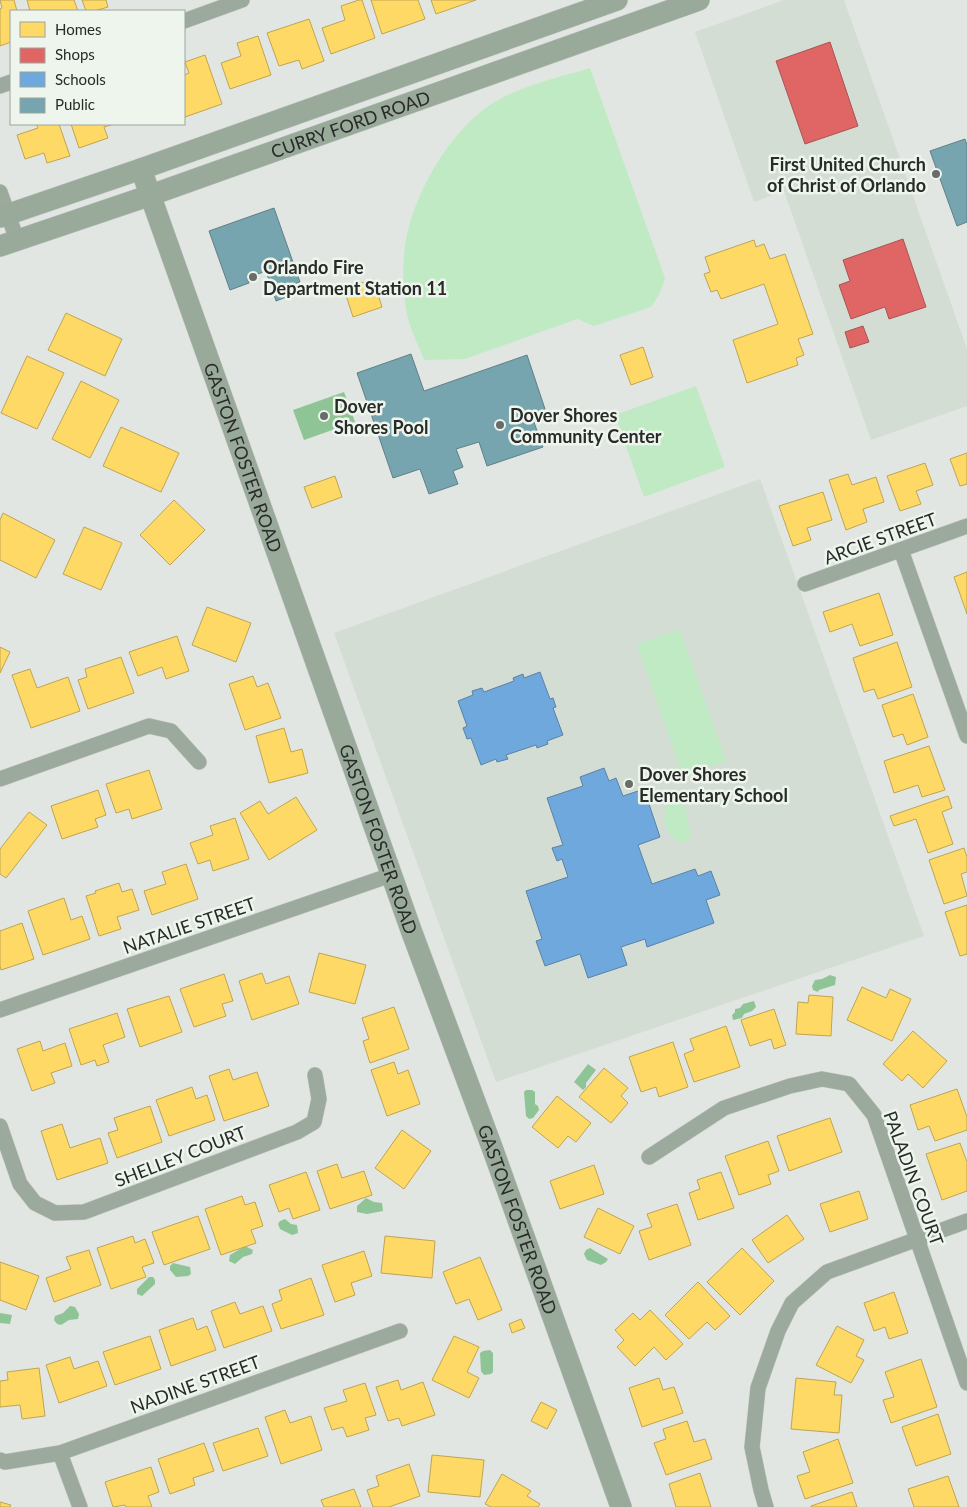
<svg xmlns="http://www.w3.org/2000/svg" width="967" height="1507" font-family="Lato,sans-serif">
<style>
.built{fill:#d3ddd3}
.green{fill:#bfeac3}
.water{fill:#8fc496}
.homes{fill:#ffd966;stroke:#bea553}
.shops{fill:#e06666;stroke:#a95453}
.schools{fill:#6fa8dc;stroke:#5a82a6}
.public{fill:#76a5af;stroke:#5f8086}
.lines{fill:none;stroke-linecap:round;stroke-linejoin:round}
.street-casing{stroke:#c1c4c1;stroke-width:16}
.secondary-casing{stroke:#c1c4c1;stroke-width:22}
.street{stroke:#9caa9d;stroke-width:15}
.secondary{stroke:#99aa9b;stroke-width:21}
.poi-dot{fill:#696c69;stroke:#edf5ed;stroke-width:2}
.labels{text-anchor:middle;dominant-baseline:central;stroke-width:5;stroke-linejoin:round;paint-order:stroke}
.street-label{font-size:18px;fill:#282b28;stroke:#edf5ed}
.poi-label{font-size:18px;font-weight:bold;fill:#282b28;stroke:#edf5ed;text-anchor:start}
</style>
<rect width="100%" height="100%" fill="#e2e6e2"/>
<!-- built -->
<path class="built" d="M784,0H844L967,349V406L871,440L784,191L754,202L695,32Z
M760,479L924,936L496,1082L334,633Z"/>
<!-- green -->
<path class="green" d="M590,68L665,278L660,293L651,307L594,326L577,319L465,359L424,360C418,344 409,327 406,310C402,284 402,252 409,226C421,183 452,130 490,105C519,86 557,78 590,68Z
M696,386L725,467L644,497L615,415Z
M680,629L726,761L683,776L637,644Z
M676,802H680L686,808C687,812 686,817 687,821C690,832 696,839 680,843C666,834 661,821 667,805Z"/>
<!-- water -->
<path class="water" d="M344,392L355,422L304,440L293,410Z
M830,975L836,977L835,985L819,990L818,992L813,990L812,986L815,980L822,979Z
M754,1001L756,1007L752,1011L744,1014L742,1018L733,1020L732,1015L735,1012V1009L740,1008L743,1004Z
M588,1064L596,1070L586,1083V1087L583,1090L574,1082Z
M526,1090H532L535,1092V1104L538,1106L539,1110L533,1118L529,1119L526,1116L524,1092Z
M366,1198L374,1202L382,1203L383,1211L367,1214L357,1212V1206Z
M285,1219L291,1224L297,1225L298,1233L292,1235L280,1229L278,1224L280,1221Z
M245,1246L253,1250L252,1254L243,1257L235,1264L229,1261L230,1255Z
M590,1248L608,1259L606,1262L601,1265L587,1260L584,1254L586,1250Z
M173,1263L190,1267L191,1274L188,1276L176,1277L170,1270V1266Z
M149,1277H153L155,1280V1284L142,1296L137,1294V1289Z
M70,1306L75,1307L79,1314L78,1319L69,1320L61,1325L57,1324L54,1320L55,1316L63,1313Z
M0,1313L12,1315L10,1324L0,1323Z
M490,1350L493,1353V1372L491,1374L484,1375L481,1371L480,1353L483,1351Z"/>
<!-- homes -->
<path class="homes" d="M0,0H14L17,11H11V42L0,46V9L2,8Z
M27,0H74L78,11H30Z
M82,0H106L108,7L94,11H86Z
M359,0H362L375,38L331,54L322,28L345,20L341,6Z
M371,0H418L425,19L382,34Z
M431,0H476L436,14Z
M309,19L324,61L302,69L299,60L279,66L267,33Z
M258,36L271,75L230,89L221,63L241,56L237,43Z
M205,55L222,104L185,117L184,112V75L189,73L185,62Z
M36,124H59L70,156L47,163L44,153L25,159L17,135L38,128Z
M71,124H114L104,127L108,138L79,148Z
M754,240L756,247L764,244L770,259L785,254L813,334L798,339L804,355L796,358L798,365L747,383L733,340L778,324L764,284L721,299L717,290L711,292L704,274L710,272L705,257Z
M373,279L382,307L353,317L344,289Z
M66,313L122,339L105,376L48,350Z
M643,347L653,377L631,385L620,355Z
M27,356L64,373L37,429L1,413Z
M81,381L119,400L90,458L52,439Z
M121,427L179,453L161,492L103,466Z
M967,453V484L960,486L950,459Z
M925,463L933,485L916,491L921,504L900,511L887,476Z
M848,474L852,485L876,477L884,502L863,509L867,522L846,530L829,480Z
M335,476L342,497L312,508L304,487Z
M823,492L832,520L807,528L811,540L793,546L779,506Z
M174,500L205,530L170,565L140,535Z
M3,513L55,540L36,578L0,560V520Z
M84,527L122,543L101,590L63,574Z
M967,572V614L954,577Z
M879,593L893,635L860,646L852,624L830,632L823,612Z
M207,607L251,623L236,662L192,645Z
M177,636L189,671L166,679L162,667L138,676L129,652Z
M897,642L912,687L878,699L874,689L864,692L853,658Z
M0,647L10,652L0,673Z
M121,657L134,693L88,709L78,680L87,677L85,669Z
M30,669L37,688L68,677L80,711L31,728L12,675Z
M253,676L257,687L268,683L281,718L245,730L229,684Z
M913,694L928,737L907,745L903,734L893,737L882,705Z
M284,728L291,752L302,749L308,773L269,783L256,736Z
M929,746L945,790L922,797L918,785L894,793L884,761Z
M149,770L162,809L132,819L129,809L116,813L106,784Z
M98,790L106,815L95,819L98,827L62,839L51,806Z
M948,796L952,808L942,812L953,844L928,853L916,819L894,826L890,816Z
M296,797L317,830L269,860L240,813L260,801L268,814Z
M29,812L47,825L6,878L0,874V849Z
M235,818L249,859L213,871L210,860L198,864L190,843L213,835L210,826Z
M964,848L967,857V872L961,874L967,896L944,904L929,860Z
M186,864L198,899L152,915L144,891L166,884L162,872Z
M119,883L122,892L132,889L139,910L117,917L121,929L99,936L86,896L96,893L95,891Z
M64,898L71,920L82,916L90,939L43,955L28,911Z
M967,905V954L960,956L945,912Z
M22,923L34,959L1,970L0,966V931Z
M319,953L366,965L355,1004L309,992Z
M262,973L266,984L289,976L299,1004L252,1020L239,981Z
M224,974L233,1001L222,1004L226,1016L194,1027L180,989Z
M862,987L886,998L890,989L911,999L892,1041L847,1020Z
M809,995L833,997L831,1036L796,1034L798,1002L808,1003Z
M169,996L182,1032L140,1047L127,1009Z
M394,1007L409,1049L370,1063L363,1041L369,1039L362,1018Z
M774,1009L786,1045L774,1049L771,1039L750,1046L741,1020Z
M117,1013L125,1037L103,1045L109,1062L97,1066L95,1060L81,1065L69,1029Z
M726,1026L740,1067L694,1082L684,1054L694,1050L690,1039Z
M913,1031L947,1061L923,1088L908,1074L902,1081L883,1064Z
M40,1041L43,1051L65,1043L72,1066L51,1073L55,1083L32,1091L17,1049Z
M673,1042L688,1087L659,1097L656,1087L641,1092L629,1057Z
M394,1062L398,1074L408,1070L420,1104L387,1116L371,1070Z
M604,1068L628,1088L621,1096L628,1103L611,1123L579,1097Z
M229,1069L233,1080L257,1072L269,1106L224,1121L209,1076Z
M192,1087L196,1099L207,1095L215,1120L169,1136L156,1100Z
M957,1089L967,1117V1130L935,1141L929,1126L918,1130L910,1105Z
M557,1096L591,1123L576,1142L568,1136L558,1148L532,1127Z
M150,1106L162,1142L117,1158L108,1133L118,1130L114,1118Z
M830,1118L842,1152L789,1171L777,1136Z
M62,1124L70,1148L100,1138L108,1163L57,1180L41,1131Z
M402,1130L431,1151L404,1189L375,1168Z
M768,1141L779,1171L768,1175L771,1184L739,1195L725,1156Z
M960,1143L967,1162V1191L942,1200L926,1154Z
M337,1164L342,1178L364,1171L372,1195L330,1209L317,1171Z
M594,1165L604,1194L560,1209L550,1181Z
M306,1172L320,1210L293,1219L289,1208L279,1212L269,1185Z
M721,1172L734,1208L698,1220L689,1193L700,1189L697,1180Z
M859,1191L868,1219L830,1232L820,1204Z
M242,1196L245,1205L255,1202L263,1226L251,1230L256,1243L221,1255L205,1209Z
M677,1204L691,1245L649,1260L639,1231L652,1227L647,1214Z
M598,1208L634,1226L620,1254L584,1237Z
M787,1215L804,1239L768,1263L752,1240Z
M198,1216L210,1249L164,1265L152,1232Z
M133,1236L135,1243L145,1239L154,1263L142,1267L146,1277L111,1289L97,1248Z
M385,1236L435,1241L432,1278L381,1273Z
M742,1248L774,1281L740,1315L707,1282Z
M89,1250L101,1285L54,1302L46,1278L71,1269L66,1257Z
M364,1251L372,1276L351,1283L355,1295L335,1302L322,1265Z
M480,1257L502,1310L478,1320L469,1299L456,1304L443,1272Z
M0,1262L39,1276L26,1310L0,1300Z
M311,1278L324,1315L281,1329L272,1304L282,1300L279,1290Z
M698,1282L730,1316L715,1330L707,1322L689,1339L665,1315Z
M894,1292L908,1333L889,1339L885,1327L874,1331L864,1303Z
M235,1302L240,1314L263,1306L272,1331L224,1348L211,1311Z
M650,1310L683,1344L666,1360L654,1347L635,1366L617,1347L624,1340L615,1330L633,1313L640,1320Z
M193,1318L197,1330L207,1326L216,1350L171,1366L159,1330Z
M521,1319L525,1328L512,1333L509,1324Z
M837,1326L864,1340L856,1356L864,1360L851,1383L816,1365Z
M150,1336L161,1369L115,1385L103,1352Z
M454,1336L479,1347L467,1372L479,1378L469,1398L432,1380Z
M70,1357L74,1369L98,1361L107,1386L59,1403L46,1365Z
M921,1359L937,1407L891,1423L883,1400L894,1397L885,1372Z
M39,1368L45,1416L22,1419L20,1405L0,1407V1381L8,1380L7,1372Z
M659,1378L663,1390L674,1387L683,1413L642,1427L629,1388Z
M796,1378L836,1382L834,1395H842L839,1433L791,1429Z
M398,1380L401,1390L423,1382L435,1415L402,1426L399,1418L388,1421L376,1387Z
M365,1383L376,1415L365,1418L369,1430L347,1437L343,1427L332,1430L324,1408L347,1401L343,1390Z
M541,1402L557,1410L547,1429L531,1421Z
M285,1410L290,1423L311,1416L322,1450L281,1464L265,1417Z
M938,1414L951,1454L916,1466L902,1427Z
M687,1421L694,1442L705,1439L712,1459L666,1475L654,1443L666,1439L663,1429Z
M258,1428L268,1456L223,1471L213,1443Z
M838,1439L853,1483L805,1499L797,1476L810,1472L803,1452Z
M204,1443L214,1471L193,1478L195,1485L170,1494L158,1459Z
M432,1455L484,1460L480,1497L428,1492Z
M409,1464L420,1496L389,1507H373L367,1490L379,1486L376,1476Z
M151,1467L159,1492L148,1496L152,1507H126L125,1505L113,1507L105,1482Z
M700,1473L711,1507H676L669,1484Z
M502,1474L531,1491L527,1496L540,1504L538,1507H491L485,1504Z
M948,1476L959,1507H914L908,1489Z
M354,1489L361,1507H324L321,1500Z
M852,1492L857,1507H811V1506Z
M0,1502L11,1505L10,1507H0Z"/>
<!-- shops -->
<path class="shops" d="M830,42L858,126L805,144L776,61Z
M903,239L926,307L889,319L885,307L851,319L839,285L850,281L843,260Z
M863,326L869,342L850,348L845,332Z"/>
<!-- schools -->
<path class="schools" d="M540,672L550,699L553,698L556,707L553,708L563,735L547,741L548,744L537,748L536,745L506,755L508,759L497,762L496,759L481,765L471,738L467,739L463,728L467,726L458,701L473,695L472,691L482,688L484,692L514,681L513,678L523,674L524,678Z
M604,768L609,781L616,778L623,796L644,789L660,837L638,845L652,884L695,869L698,876L711,871L720,895L706,900L714,923L647,947L645,939L621,947L627,965L588,978L580,954L545,966L536,941L542,939L526,891L568,877L562,859L557,861L552,848L563,845L547,798L583,786L580,777Z"/>
<!-- public -->
<path class="public" d="M965,139L967,145V222L957,226L930,151Z
M274,208L300,282L291,285L294,294L276,301L266,271L247,278L249,283L230,290L209,231Z
M411,354L424,391L527,355L545,409L531,414L543,447L487,466L479,442L456,449L463,467L453,471L458,484L429,494L420,469L393,478L357,373Z"/>
<g class="lines">
<defs>
<path id="street" d="M184,21L242,0
M0,86L11,82
M0,192L17,240
M901,550L967,736
M805,584L967,526
M0,779L149,726L171,731L199,762
M0,1010L391,875
M0,1126L20,1184L35,1203L55,1213L84,1212L297,1132L314,1122L319,1099L315,1075
M649,1157L724,1108L790,1086L822,1079L849,1084L874,1115L967,1383
M60,1453L80,1507
M0,1460L5,1462L60,1453L400,1331
M766,1507L761,1490L752,1447L758,1388L778,1331L792,1303L827,1272L967,1221"/>
<g id="secondary">
<path id="s1" d="M141,169L411,930L493,1150L621,1507"/>
<path d="M0,217L141,169L617,0"/>
<path id="s2" d="M0,246L151,195L699,0"/>
</g>
</defs>
<!-- street casing -->
<use href="#street" class="street-casing"/>
<!-- secondary casing -->
<use href="#secondary" class="secondary-casing"/>
<!-- street -->
<use href="#street" class="street"/>
<!-- secondary -->
<use href="#secondary" class="secondary"/>
</g>
<!-- markers -->
<g class="poi-dot">
<circle cx="936" cy="174" r="5"/>
<circle cx="253" cy="277" r="5"/>
<circle cx="324" cy="416" r="5"/>
<circle cx="500" cy="425" r="5"/>
<circle cx="629" cy="784" r="5"/>
</g>
<g class="labels">
<!-- street labels -->
<g class="street-label">
<text stroke="none"><textPath href="#s2" startOffset="371">CURRY FORD ROAD</textPath></text>
<text stroke="none"><textPath href="#s1" startOffset="306">GASTON FOSTER ROAD</textPath></text>
<text transform="translate(880 538) rotate(-20)">ARCIE STREET</text>
<text stroke="none"><textPath href="#s1" startOffset="711">GASTON FOSTER ROAD</textPath></text>
<text transform="translate(189 925) rotate(-19)">NATALIE STREET</text>
<text transform="translate(180 1156) rotate(-21)">SHELLEY COURT</text>
<text transform="translate(914 1178) rotate(70)">PALADIN COURT</text>
<text stroke="none"><textPath href="#s1" startOffset="1116">GASTON FOSTER ROAD</textPath></text>
<text transform="translate(195 1384) rotate(-20)">NADINE STREET</text>
</g>
<!-- poi labels -->
<g class="poi-label">
<text x="926" y="164" text-anchor="end">First United Church<tspan x="926" dy="21">of Christ of Orlando</tspan></text>
<text x="263" y="267">Orlando Fire<tspan x="263" dy="21">Department Station 11</tspan></text>
<text x="334" y="406">Dover<tspan x="334" dy="21">Shores Pool</tspan></text>
<text x="510" y="415">Dover Shores<tspan x="510" dy="21">Community Center</tspan></text>
<text x="639" y="774">Dover Shores<tspan x="639" dy="21">Elementary School</tspan></text>
</g>
</g>
<!-- legend -->
<rect x="10" y="10" width="175" height="115" fill="#edf5ed" stroke="#9ea49e"/>
<rect x="20" y="22" width="25" height="15" fill="#ffd966" stroke="#9ea49e"/>
<text x="55" y="35" font-size="15" fill="#282b28">Homes</text>
<rect x="20" y="48" width="25" height="15" fill="#e06666" stroke="#9ea49e"/>
<text x="55" y="60" font-size="15" fill="#282b28">Shops</text>
<rect x="20" y="72" width="25" height="15" fill="#6fa8dc" stroke="#9ea49e"/>
<text x="55" y="85" font-size="15" fill="#282b28">Schools</text>
<rect x="20" y="98" width="25" height="15" fill="#76a5af" stroke="#9ea49e"/>
<text x="55" y="110" font-size="15" fill="#282b28">Public</text>
</svg>
